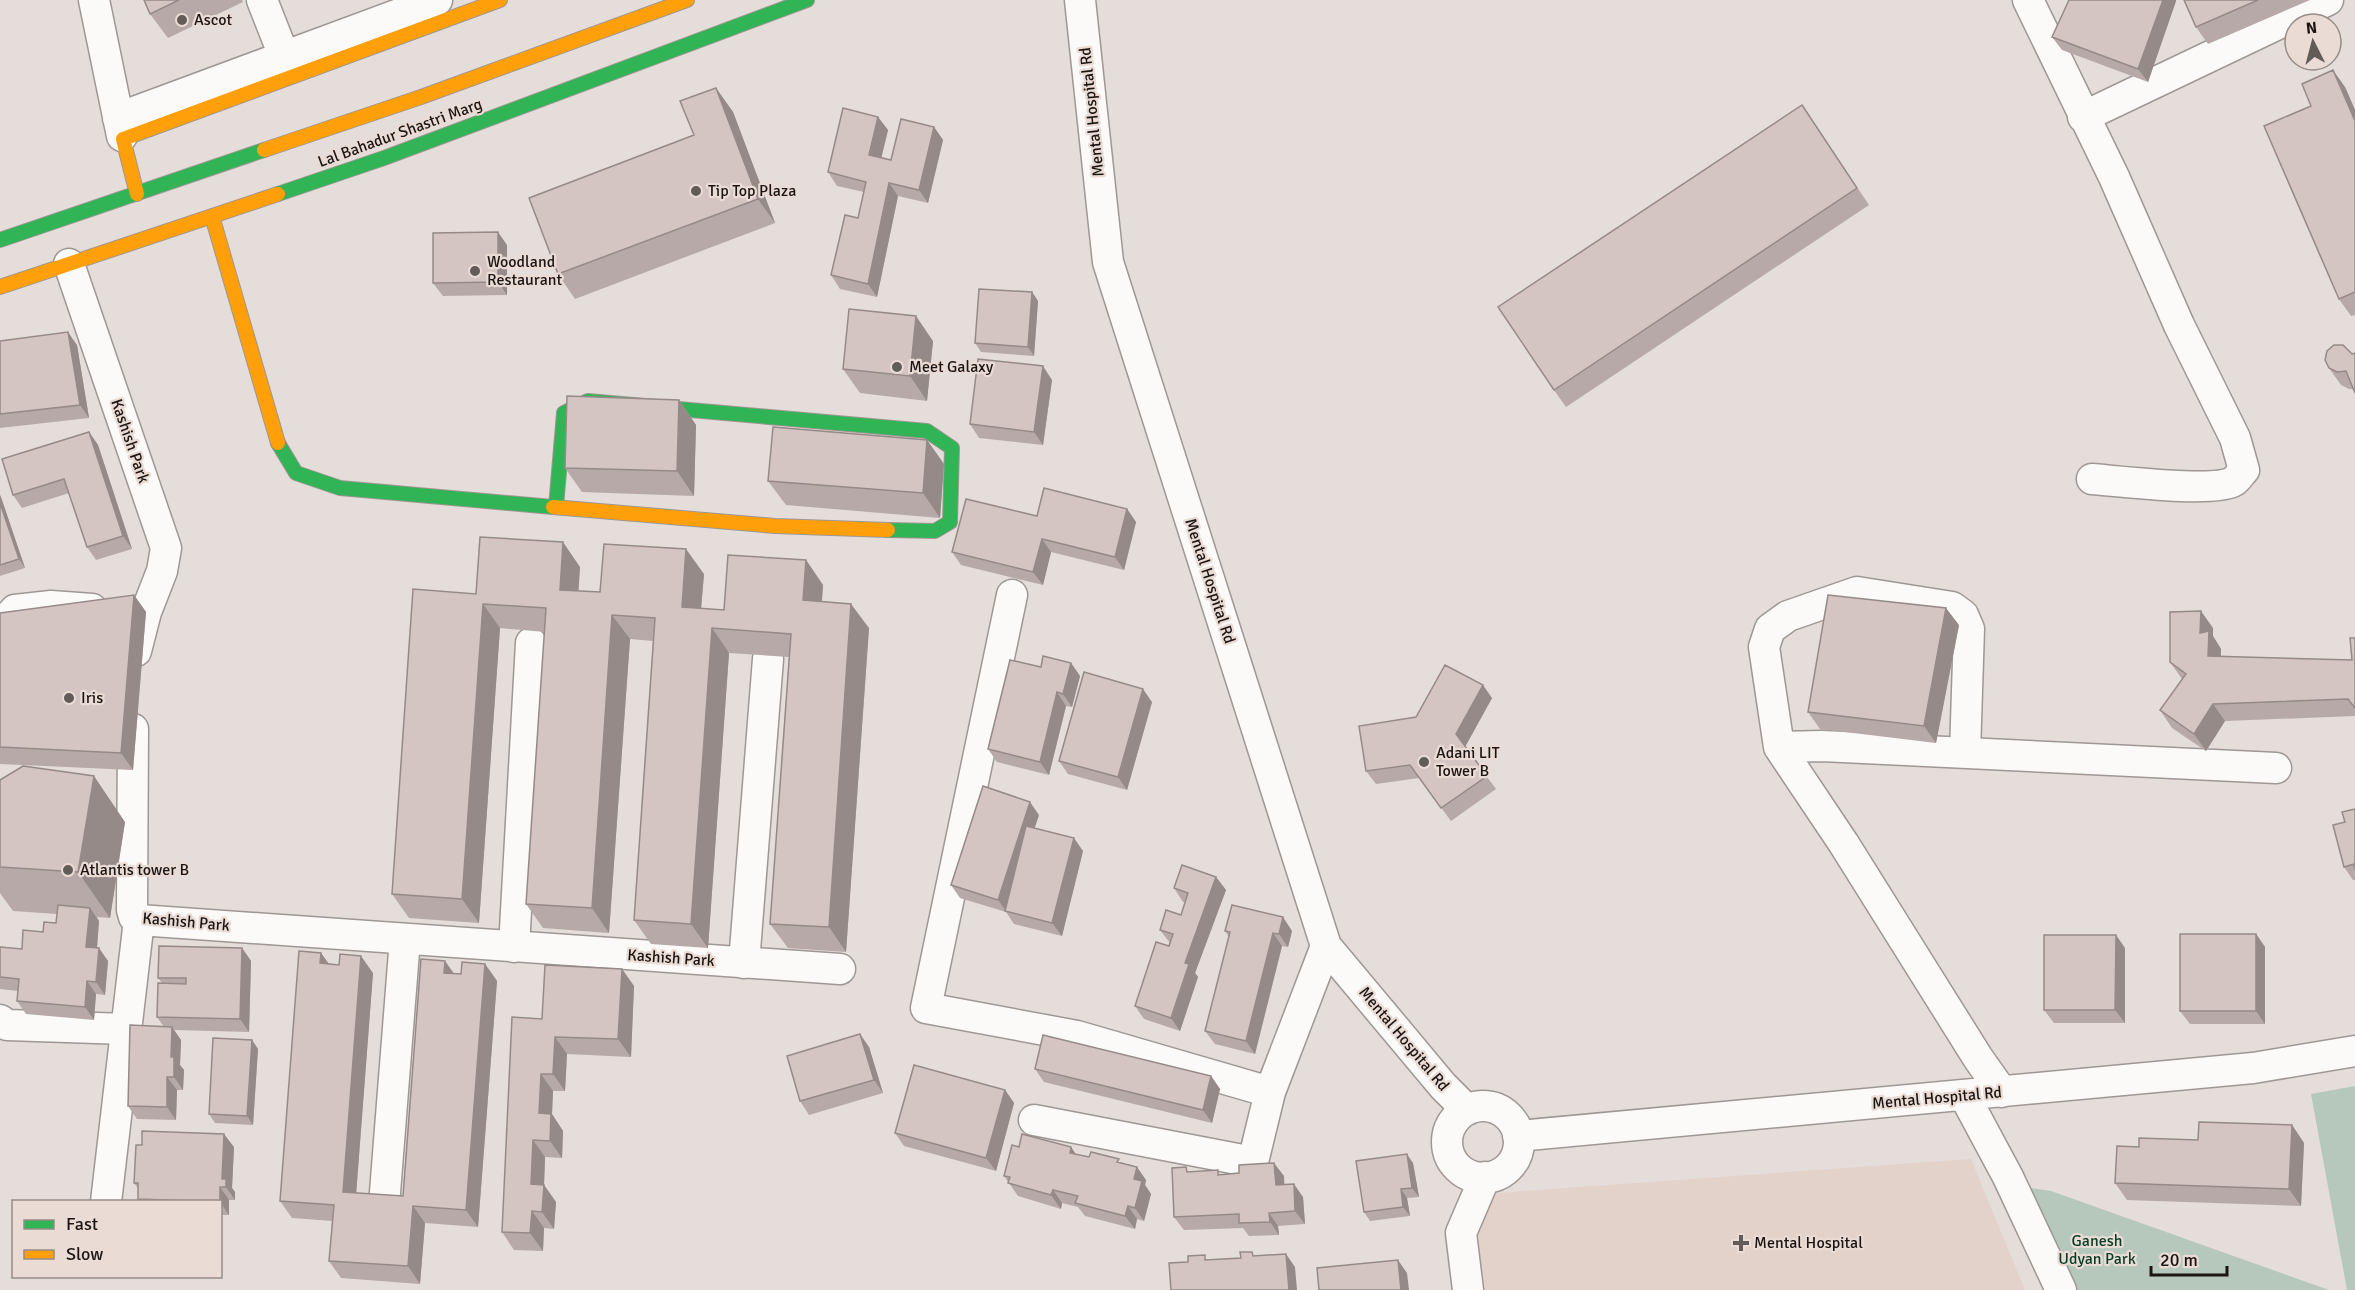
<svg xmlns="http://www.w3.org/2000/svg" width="2355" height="1290" font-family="Signika,sans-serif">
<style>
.built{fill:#e2d2ca}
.green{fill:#b6c8bb}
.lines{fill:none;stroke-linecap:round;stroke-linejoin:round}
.street-casing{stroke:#9e9794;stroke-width:33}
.fast-casing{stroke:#9e9794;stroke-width:16}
.slow-casing{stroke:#9e9794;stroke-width:16}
.street{stroke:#fbfaf9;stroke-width:30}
.fast{stroke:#30b455;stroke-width:14}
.slow{stroke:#ff9f0a;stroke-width:14}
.wall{fill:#b7a9a7}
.shaded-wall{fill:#958a88}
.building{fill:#d5c5c2;stroke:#958a88;stroke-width:1.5}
.poi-dot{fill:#625b58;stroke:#eadbd4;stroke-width:2}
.labels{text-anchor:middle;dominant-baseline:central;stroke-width:4.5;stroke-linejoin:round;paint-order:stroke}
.poi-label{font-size:16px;fill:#1b1513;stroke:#eadbd4;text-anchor:start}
.street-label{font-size:16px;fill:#1b1513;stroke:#eadbd4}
.park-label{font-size:16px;fill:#053d27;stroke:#eadbd4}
</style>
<rect width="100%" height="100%" fill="#e5ddd9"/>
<!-- built -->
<path class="built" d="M1971,1159L2025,1290H1481L1470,1195Z"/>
<!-- green -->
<path class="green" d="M2355,1086V1290H2347L2311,1094Z
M2023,1187L2051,1191L2329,1290H2073Z"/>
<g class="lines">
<defs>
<path id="street" d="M94,0L122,136
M262,0L284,56
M1080,0L1108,262L1326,946L1443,1086L1467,1110
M2028,0L2114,177L2179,325L2235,438L2244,470C2241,473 2238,478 2234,481C2216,493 2118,481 2092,479
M2083,117L2328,0
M118,118L437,0
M69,264L166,548L162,571L146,612L136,651
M1012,595L926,1008L1077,1036L1270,1092L1326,946
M0,626L15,610L51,606L92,609
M133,729L132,910L134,917L139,920L840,969
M1779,747L1764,647L1770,629L1788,616L1857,592L1952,607L1963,615L1969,629L1965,753
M514,947L531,643
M744,963L768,659
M0,1020L7,1025L126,1029
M2002,1092L1978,1058L1844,844L1779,747L1822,746L2276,768
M1964,1095L2008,1177L2061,1290
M1447 1142a36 36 0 1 1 72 0a36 36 0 1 1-72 0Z
M1034,1120L1253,1162L1270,1092
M1518,1136L2253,1068L2355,1051
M106,1202L139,920
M384,1205L405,939
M1468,1290L1461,1233L1485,1177"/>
<path id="fast" d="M278,194L384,158L807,0
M0,240L264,150
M278,443L296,473L340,488L553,507
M556,507L564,413L588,401L927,431L952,448L950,522L935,531L888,530"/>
<path id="slow" d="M264,150L421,97L687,0
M137,194L123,139L500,0
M212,216L278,443
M0,287L278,194
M553,507L775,526L888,530"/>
</defs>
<!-- street casing -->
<use href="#street" class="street-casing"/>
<!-- fast casing -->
<use href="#fast" class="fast-casing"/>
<!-- slow casing -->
<use href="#slow" class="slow-casing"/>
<!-- street -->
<use href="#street" class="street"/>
<!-- fast -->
<use href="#fast" class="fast"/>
<!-- slow -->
<use href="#slow" class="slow"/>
</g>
<!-- wall -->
<path class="wall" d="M144,0H242L243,2L168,38L150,14Z
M2184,0H2310L2208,44L2196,27Z
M2176,1L2148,82L2062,50L2052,37Z
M2345,87L2355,110V315L2351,316L2339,299L2311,106Z
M716,88L733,112L775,223L575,299L558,274L694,135Z
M878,117L888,130L881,157L891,160L934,127L943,140L928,203L898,196L877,297L840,289L831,275L858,218L864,192L837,186L828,172Z
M1814,123L1869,205L1566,407L1554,390Z
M507,245V295L443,296L433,283Z
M1032,292L1038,301L1034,356L981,352L975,343Z
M0,341L77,345L89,418L0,428Z
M933,341L927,401L860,393L843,369Z
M2352,354L2353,389H2349L2341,385L2329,368Z
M1052,380L1043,445L979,438L970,424Z
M679,400L696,425L694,496L582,492L565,468Z
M89,432L98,445L132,549L96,560L87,547L69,493L22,508L13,495Z
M927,440L944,464L940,518L786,505L768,481Z
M0,495L25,568L0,576Z
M1127,509L1136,522L1124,570L1051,552L1043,585L961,565L952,552L1037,516Z
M806,560L823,585L822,601L869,628L846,952L788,948L770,924L789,657L729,653L708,948L651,944L634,920L653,641L630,639L609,933L543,928L526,904L545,632L500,628L479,923L409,918L392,894L476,594L580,567L578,591L600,592L704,574L701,609L724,610Z
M134,595L146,612L133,770L0,764V613Z
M1959,625L1936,743L1820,729L1808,712Z
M2213,628V636L2221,649V657L2352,660L2355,638V716L2225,721L2206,751L2172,728L2160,710L2182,679L2170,662Z
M1071,663L1080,676L1072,707L1066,706L1049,775L997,762L988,749L1041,667Z
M1492,698L1465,747L1496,789L1451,821L1419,778L1376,784L1366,771L1416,717Z
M1152,702L1127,790L1068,774L1059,761Z
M0,780L125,822L110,918L97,917L99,921L97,948L108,961L105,995L96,994L94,1020L26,1014L17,1001L18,991L0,989V947L22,949L43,932L56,923L57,914L13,911L0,893Z
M2355,809V880H2353L2344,867Z
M1039,815L1034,828L1083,851L1062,936L1014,924L1006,912L960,898L951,885Z
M1216,877L1226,890L1195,973L1198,977L1180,1031L1144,1019L1135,1006L1170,943L1160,930L1181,915L1185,902H1183L1174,888Z
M1225,931H1292L1288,947L1282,946L1255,1054L1215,1044L1205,1031L1229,937Z
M2256,934L2265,947V1024H2190L2180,1011Z
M242,948L251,961L249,1032L174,1030L181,1040L180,1065L184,1070L183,1090H177L176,1120L137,1119L128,1106L164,1027L157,1017L162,983L158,978Z
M2125,948V1023H2054L2044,1010Z
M321,953L329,964L373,973L356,1193L403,1196L445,961L454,974H461L485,964L497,981L478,1227L425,1223L420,1284L341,1278L329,1261L332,1221L292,1218L280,1201Z
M622,969L634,986L631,1057L567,1054L565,1091H553L552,1114L563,1131L562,1158L545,1157L544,1185L556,1202L554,1229L544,1228L543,1251L514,1250L502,1232L542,1019Z
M252,1040L258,1049L253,1125L215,1123L209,1114Z
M869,1047L883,1093L809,1115L800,1101Z
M1035,1069L1211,1076L1220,1089L1212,1123L1044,1082Z
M1005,1090L1014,1103L996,1171L904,1146L895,1133Z
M2292,1125L2304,1143L2301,1206L2127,1200L2115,1183L2139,1147L2198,1140Z
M234,1147L232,1188L235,1192V1200H229V1215H220V1202H140L138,1199V1188L134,1183Z
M1019,1147L1076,1154L1122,1163L1146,1180L1145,1185L1151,1194L1144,1221L1137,1219L1135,1229L1085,1216L1078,1207L1062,1203L1061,1209L1018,1196L1004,1176Z
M1413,1163L1419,1197L1407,1198L1410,1216L1370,1221L1364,1212Z
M1190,1172L1221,1174L1284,1176V1185L1303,1197L1305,1224L1278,1226L1279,1235L1249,1236L1243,1228L1184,1230L1174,1217Z"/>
<!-- shaded-wall -->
<path class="shaded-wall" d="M2163,0H2176V1L2148,82L2138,69Z
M2333,70L2345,87L2355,110V121Z
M716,88L733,112L775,223L758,199Z
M878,117L888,130L879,168L869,155Z
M934,127L943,140L928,203L919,190Z
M889,183L898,196L877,297L868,284Z
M498,232L507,245V295L498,282Z
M1032,292L1038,301L1034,356L1028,347Z
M916,316L933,341L927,401L910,376Z
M68,332L77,345L89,418L80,405Z
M1043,366L1052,380L1043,445L1034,432Z
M679,400L696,425L694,496L677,471Z
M89,432L98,445L132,549L123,536Z
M927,440L944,464L940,518L923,493Z
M0,495L1,497L25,568L19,559L0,503Z
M1127,509L1136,522L1124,570L1115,557Z
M1042,539L1051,552L1043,585L1033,572Z
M563,542L580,567L577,614L560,590Z
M686,549L704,574L699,632L682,607Z
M806,560L823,585L820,625L803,600Z
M134,595L146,612L133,770L121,753Z
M483,604L500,628L479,923L462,899Z
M851,604L869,628L846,952L829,927Z
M1946,608L1959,625L1936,743L1924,726Z
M2201,611L2213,628V636L2221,649L2220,673L2208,656L2200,633Z
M612,615L630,639L609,933L592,908Z
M712,628L729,653L708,948L691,924Z
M1071,663L1080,676L1072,707L1063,694Z
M1483,685L1492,698L1465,747L1456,734Z
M1143,689L1152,702L1127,790L1118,777Z
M1057,692L1066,706L1049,775L1040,762Z
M2213,704L2225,721L2206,751L2194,734Z
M94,776L125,822L110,918L78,872Z
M1030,802L1039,815L1007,912L1006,911L998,900Z
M1074,838L1083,851L1062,936L1052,923Z
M1216,877L1226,890L1195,973L1198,977L1180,1031L1171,1018L1185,963Z
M90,908L99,921L96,960L86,947Z
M1283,917L1292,931L1288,947L1279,934Z
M1273,933L1282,946L1255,1054L1246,1041Z
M2256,934L2265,947V1024L2256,1011Z
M2116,935L2125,948V1023L2115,1010Z
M99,948L108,961L105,995L96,982Z
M242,948L251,961L249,1032L240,1019Z
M321,953L333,970L320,963Z
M361,956L373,973L355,1209L343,1192Z
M445,961L457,978L444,973Z
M485,964L497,981L478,1227L466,1210Z
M622,969L634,986L631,1057L618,1039Z
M87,981L96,994L94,1020L85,1007Z
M172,1027L181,1040L180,1065L184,1070L183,1090L174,1077L171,1057Z
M860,1034L869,1047L883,1093L874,1080Z
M555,1037L567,1054L565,1091L553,1074Z
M252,1040L258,1049L253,1125L247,1116Z
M541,1074L553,1091L552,1114L563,1131L562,1158L550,1141L539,1113Z
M1211,1076L1220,1089L1212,1123L1203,1110Z
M167,1077L177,1090L176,1120L167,1107Z
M1005,1090L1014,1103L996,1171L986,1158Z
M2292,1125L2304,1143L2301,1206L2289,1189Z
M224,1134L234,1147L232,1188L235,1192V1200L226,1187L222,1179Z
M533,1140L545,1157L544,1185L556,1202L554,1229L542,1212L531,1184Z
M1071,1147L1080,1160L1070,1153Z
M1407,1154L1413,1163L1419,1197L1412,1188Z
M1274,1163L1284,1176L1285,1198L1276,1185Z
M1137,1167L1146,1180L1145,1185L1151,1194L1144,1221L1135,1208L1134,1179Z
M1294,1184L1303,1197L1305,1224L1295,1211Z
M220,1187L229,1200V1215L220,1202Z
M1401,1189L1407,1198L1410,1216L1403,1207Z
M1053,1190L1062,1203L1061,1209L1051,1195Z
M413,1206L425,1223L420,1284L408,1266Z
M1128,1206L1137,1219L1135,1229L1125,1216Z
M532,1211L544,1228L543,1251L530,1233Z
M1269,1213L1278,1226L1279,1235L1270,1222Z
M1286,1254L1295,1267L1297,1290H1289Z
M1398,1260L1407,1273L1409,1290H1401Z"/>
<!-- building -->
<path class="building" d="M144,0H179L150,14Z
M2069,0H2163L2138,69L2052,37Z
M2184,0H2258L2196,27Z
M2333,70L2355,121V292L2339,299L2264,126L2311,106L2302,84Z
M716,88L758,199L558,274L529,198L694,135L680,101Z
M1802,105L1857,188L1554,390L1498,307Z
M843,108L878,117L869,155L891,160L901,119L934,127L919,190L889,183L868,284L831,275L845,215L858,218L866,182L828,172Z
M498,232V282L433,283V233Z
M979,289L1032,292L1028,347L975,343Z
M849,309L916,316L910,376L843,369Z
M68,332L80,405L0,414V341Z
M2334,345H2343L2352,354L2355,353V393L2346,371L2337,372L2329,368L2325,360L2327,351Z
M978,359L1043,366L1034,432L970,424Z
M567,396L679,400L677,471L565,468Z
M773,427L927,440L923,493L768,481Z
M89,432L123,536L87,547L64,479L13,495L2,459Z
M1044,488L1127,509L1115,557L1042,539L1033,572L952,552L966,499L1037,516Z
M0,503L19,559L0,565Z
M480,537L563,542L560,590L600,592L604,544L686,549L682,607L724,610L728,555L806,560L803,600L851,604L829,927L770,924L791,634L712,628L691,924L634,920L655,618L612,615L592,908L526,904L546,608L483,604L462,899L392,894L413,589L476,594Z
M134,595L121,753L0,747V613Z
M1828,595L1946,608L1924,726L1808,712Z
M2201,611L2200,633L2209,631L2208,656L2352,660L2350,638H2355V708L2348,699L2213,704L2194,734L2160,710L2186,674L2170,662V612Z
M1043,656L1071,663L1063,694L1057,692L1040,762L988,749L1010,660L1041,667Z
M1445,665L1483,685L1456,734L1487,776L1441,808L1410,765L1366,771L1359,726L1416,717Z
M1084,672L1143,689L1118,777L1059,761Z
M23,766L94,776L78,872L0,867V780Z
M983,786L1030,802L998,900L951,885Z
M2355,809V870L2354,864L2344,867L2333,825L2345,822L2342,812Z
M1026,826L1074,838L1052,923L1005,911Z
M1182,865L1216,877L1185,963L1189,964L1171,1018L1135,1006L1156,942L1169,946L1173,934L1160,930L1166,910L1181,915L1188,893L1174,888Z
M58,905L90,908L86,947L99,948L96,982L87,981L85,1007L17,1001L19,979L0,977V947L22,949L23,930L43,932L44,922L56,923Z
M1232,905L1283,917L1279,934L1273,933L1246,1041L1205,1031L1230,932L1225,931Z
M2180,934H2256V1011H2180Z
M2044,935H2116L2115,1010H2044Z
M159,946L242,948L240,1019L157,1017L158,983L186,984V978H158Z
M299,951L321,953L320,963L339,965L340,954L361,956L343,1192L403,1196L421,959L445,961L444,973L461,974L462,962L485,964L466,1210L413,1206L408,1266L329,1261L334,1205L280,1201Z
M545,965L622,969L618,1039L555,1037L553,1074H541L539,1113L551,1114L550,1141L533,1140L531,1184L544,1185L542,1212L532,1211L530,1233L502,1232L512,1017L542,1019Z
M130,1025L172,1027L171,1057H174V1077H167V1107L128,1106Z
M860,1034L874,1080L800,1101L787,1056Z
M1043,1035L1211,1076L1203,1110L1035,1069Z
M213,1038L252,1040L247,1116L209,1114Z
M914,1065L1005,1090L986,1158L895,1133Z
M2199,1122L2292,1125L2289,1189L2115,1183L2117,1146L2139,1147V1138L2198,1140Z
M142,1131L224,1134L222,1179H226V1187H220V1202L138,1199V1183H134L136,1145H142Z
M1022,1134L1071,1147L1070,1153L1089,1157L1091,1152L1119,1159L1117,1162L1137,1167L1134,1179L1142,1181L1135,1208L1128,1206L1125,1216L1075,1203L1078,1196L1053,1190L1051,1195L1008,1183L1010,1177L1004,1176L1012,1145L1019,1147Z
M1407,1154L1412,1188L1401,1189L1403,1207L1364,1212L1356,1161Z
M1274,1163L1276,1185L1294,1184L1295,1211L1269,1213L1270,1222L1239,1223V1214L1174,1217L1172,1168L1186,1167L1187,1172L1218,1170V1175L1239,1173V1165Z
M1240,1252H1252L1253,1256L1286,1254L1289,1290H1171L1169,1263L1188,1262V1256L1205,1255V1260L1241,1258Z
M1398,1260L1401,1290H1319L1317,1268Z"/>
<!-- markers -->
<g class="poi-dot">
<circle cx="182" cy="20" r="6"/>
<circle cx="696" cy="191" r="6"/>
<circle cx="475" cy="271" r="6"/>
<circle cx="897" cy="367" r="6"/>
<circle cx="69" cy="698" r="6"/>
<circle cx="1424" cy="762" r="6"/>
<circle cx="68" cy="870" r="6"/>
<path d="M1738 1234h6v6h6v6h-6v6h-6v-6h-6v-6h6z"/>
</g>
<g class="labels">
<!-- poi labels -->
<g class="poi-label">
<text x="194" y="20">Ascot</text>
<text x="708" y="191">Tip Top Plaza</text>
<text x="487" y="262">Woodland<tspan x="487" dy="18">Restaurant</tspan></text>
<text x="909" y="367">Meet Galaxy</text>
<text x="81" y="698">Iris</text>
<text x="1436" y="753">Adani LIT<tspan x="1436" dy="18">Tower B</tspan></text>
<text x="80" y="870">Atlantis tower B</text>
<text x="1754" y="1243">Mental Hospital</text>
</g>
<!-- street labels -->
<g class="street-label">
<text transform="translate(1092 112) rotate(-96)">Mental Hospital Rd</text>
<text transform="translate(400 133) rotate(-20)">Lal Bahadur Shastri Marg</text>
<text transform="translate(130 441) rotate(71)">Kashish Park</text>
<text transform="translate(1210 581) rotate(72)">Mental Hospital Rd</text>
<text transform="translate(186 922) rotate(5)">Kashish Park</text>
<text transform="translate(671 958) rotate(4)">Kashish Park</text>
<text transform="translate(1404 1039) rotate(50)">Mental Hospital Rd</text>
<text transform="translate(1937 1098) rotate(-5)">Mental Hospital Rd</text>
</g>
<!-- park labels -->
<g class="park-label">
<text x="2097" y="1241">Ganesh<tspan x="2097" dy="18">Udyan Park</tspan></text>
</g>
</g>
<!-- legend -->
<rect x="12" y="1200" width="210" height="78" fill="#eadbd4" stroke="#978c87" stroke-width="1.5"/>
<rect x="24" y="1220" width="30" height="9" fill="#30b455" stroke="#978c87" stroke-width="1.5"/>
<text x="66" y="1230" font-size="18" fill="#1b1513">Fast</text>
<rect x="24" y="1250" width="30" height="9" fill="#ff9f0a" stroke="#978c87" stroke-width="1.5"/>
<text x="66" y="1260" font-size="18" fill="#1b1513">Slow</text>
<!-- north arrow -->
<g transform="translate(2313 42) rotate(354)"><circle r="28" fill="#eadbd4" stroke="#978c87" stroke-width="1.5"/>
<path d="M0-4.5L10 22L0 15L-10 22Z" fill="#625b58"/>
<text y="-9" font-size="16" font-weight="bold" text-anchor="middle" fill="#1b1513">N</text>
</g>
<!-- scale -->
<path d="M2151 1266v9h76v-9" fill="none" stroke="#1b1513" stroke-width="3"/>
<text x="2160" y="1266" font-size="18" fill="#1b1513" stroke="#eadbd4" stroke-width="4.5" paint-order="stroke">20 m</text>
</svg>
